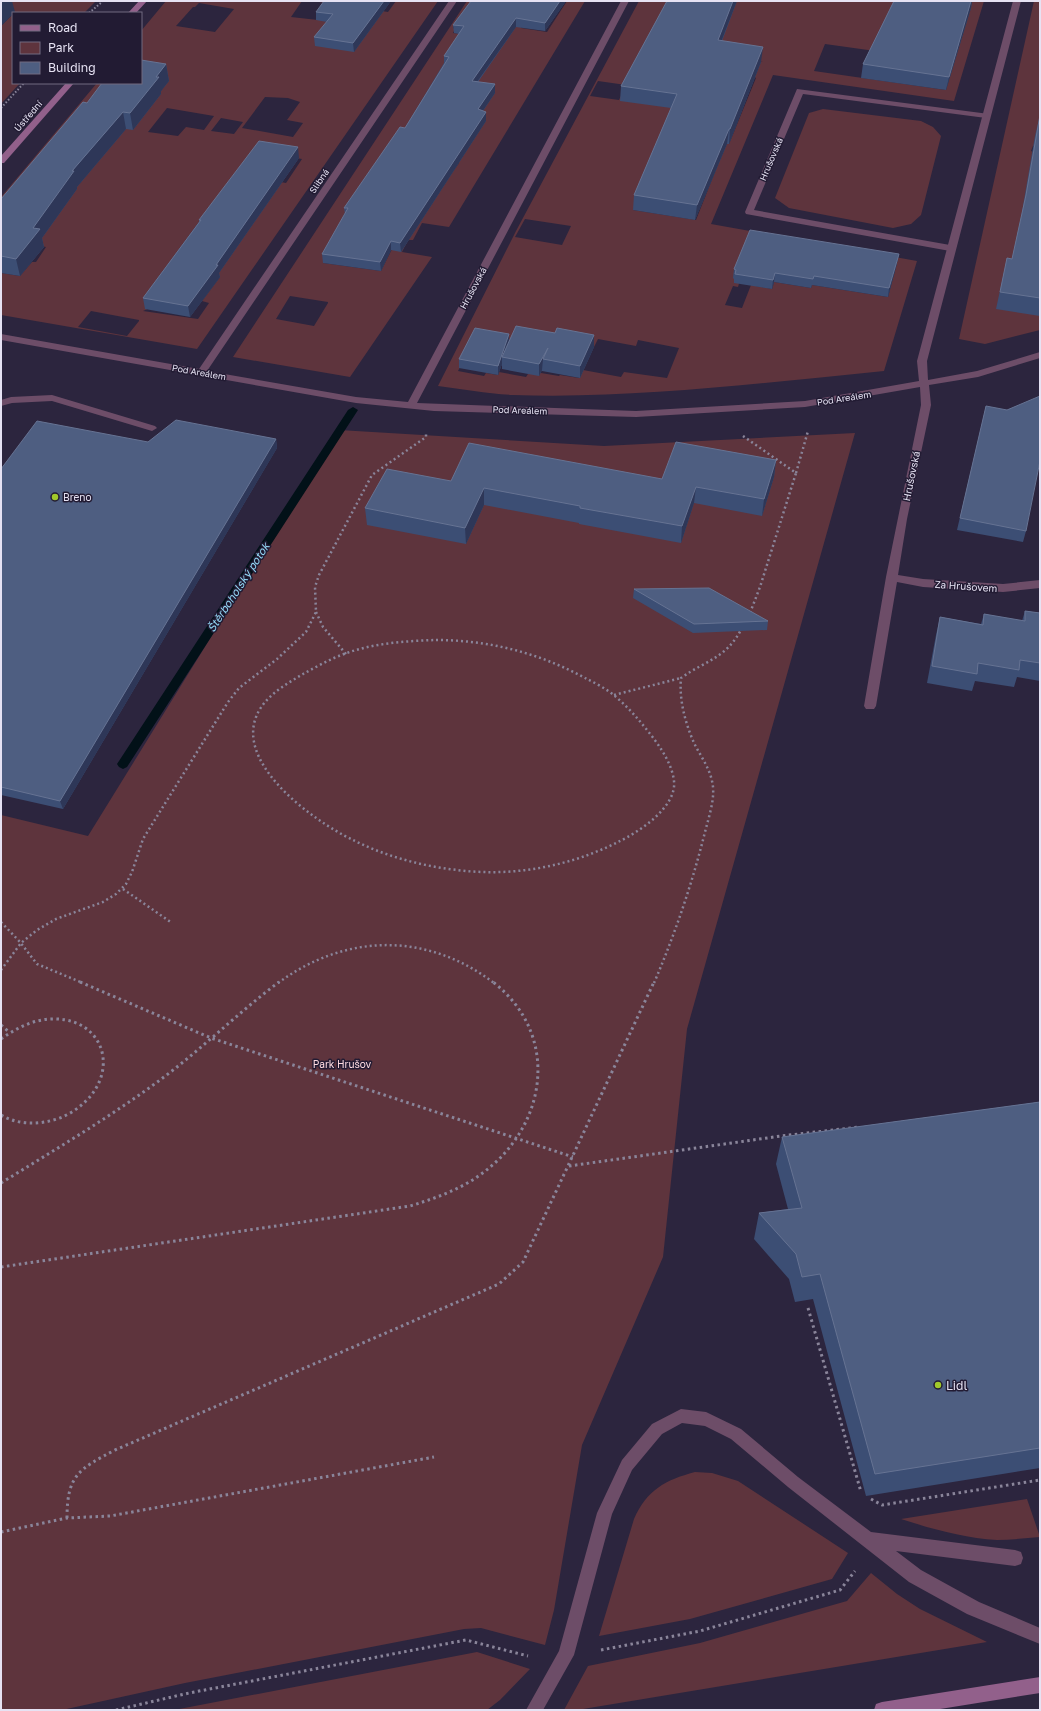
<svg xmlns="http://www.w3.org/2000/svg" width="1041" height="1711" font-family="'Golos Text',sans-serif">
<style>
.green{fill:#5e343d;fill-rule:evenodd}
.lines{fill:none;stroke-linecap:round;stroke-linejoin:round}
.stream{fill:#021118;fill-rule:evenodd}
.path-far2{stroke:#8a859a;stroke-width:2;stroke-dasharray:1.5 2;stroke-linecap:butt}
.path-far1{stroke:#8a859a;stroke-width:2.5;stroke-dasharray:2 3;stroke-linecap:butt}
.path{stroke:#8a859a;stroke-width:3;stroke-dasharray:2.5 3.5;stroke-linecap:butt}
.lane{fill:#6d4d68;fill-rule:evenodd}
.street{fill:#6d4d68;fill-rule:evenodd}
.secondary{fill:#92608b;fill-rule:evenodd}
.wall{fill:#3c4e74}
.shaded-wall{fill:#2e3758}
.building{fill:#4e5e81;stroke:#667393}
.poi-dot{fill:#a1c92a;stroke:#221b33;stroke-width:1.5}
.labels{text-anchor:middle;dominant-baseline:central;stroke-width:3;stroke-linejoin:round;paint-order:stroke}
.far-street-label{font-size:9px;fill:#e6e2f3;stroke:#221b33}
.street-label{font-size:10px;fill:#e6e2f3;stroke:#221b33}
.poi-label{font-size:10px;fill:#e6e2f3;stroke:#221b33;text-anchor:start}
.park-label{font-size:10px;fill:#fedae0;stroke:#221b33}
.water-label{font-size:11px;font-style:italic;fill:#93d8f6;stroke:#221b33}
.near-poi-label{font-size:12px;fill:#e6e2f3;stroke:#221b33;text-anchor:start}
</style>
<rect width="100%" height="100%" fill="#2c253e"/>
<!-- green -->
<path class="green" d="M1,1H96L84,13H14Z
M166,1H302L291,17L318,20L326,3L312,1H333L332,3L388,12L396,1H438L197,349L1,315V273L20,276L32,262H36L46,247L1,239V197L97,83H132L159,94L168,81L141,77V31ZM199,3L234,9L215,32L176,26L193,7H195ZM265,97L288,98L300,102L287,120L303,123L293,137L242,128ZM167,108L214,116L204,130L186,127L178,136L148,132ZM221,118L243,122L234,134L211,131ZM260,152L302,159L286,183L243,175ZM220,277L202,301L209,303L198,319L143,311ZM91,311L139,320V321L127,336L78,327Z
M467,1H479L467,19L492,23L507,1H539L521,28L547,32L567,1H585L449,227L422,223L413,240H408L402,252L432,257L350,377L233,357ZM460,21L491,27L484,37L453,33L455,29L453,28L454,25L457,26ZM474,39L499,43L490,57L494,58L483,74L453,69L454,66L445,65L458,44L470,46ZM474,90L494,93L478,118L485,120L481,125L422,116L430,106L425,105L432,94L468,100ZM400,136L449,145L438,161L459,163L449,177L416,171V169L382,162ZM362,187L375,189L372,194L400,199L385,223L343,216ZM337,237L394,244V245L381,271L323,263ZM290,296L328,302V303L314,326L276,319Z
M639,1H984L954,101L773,75L711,224L917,261L884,371C761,383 637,399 513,395C488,394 463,389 438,386L516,231ZM825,44L954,62L946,90L814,71ZM706,54L763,62H758L752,76L756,78L729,144H726L696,220L633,210ZM598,81L626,85L619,100L590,96ZM525,219L571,226L562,245L515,237ZM897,263L888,297L812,285L811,288L774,282L772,289L751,285L742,308L725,305L733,286L738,287L740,280L734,279ZM476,337L513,344L557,340L594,347L598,339L636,346L638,340L679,348L667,378L624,372L621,377L583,370L579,378L560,375L559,376L541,373L528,374L526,377L499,372L498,375L486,373L484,376L458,371Z
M1034,1H1040V136L1037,147L1033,146L1031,151L1036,153L1040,187L1016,244L1013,256L1040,316V330L985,344L959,339Z
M13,14V83H20L1,104V26Z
M823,109L921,121L933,127L941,136L921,215L911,224L893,228L789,208L775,198L809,113Z
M339,430L604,446L855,433L687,1029L663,1257L582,1445L554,1610L545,1645L481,1628L464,1629L185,1683L62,1710H1V815L88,836Z
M695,1472L712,1473L738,1481L848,1553L832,1579L690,1619L599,1636L634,1519C647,1490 665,1480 695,1472Z
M1027,1499L1040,1537C1026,1538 1011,1540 997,1540C964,1538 932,1529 901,1519Z
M871,1573L897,1594L920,1609L987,1642L577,1710H564L588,1666L700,1643L847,1601Z
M477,1652L530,1669L500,1700L487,1710H174Z"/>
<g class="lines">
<!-- stream -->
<path class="stream" d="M353,407L358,410L127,767L123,769L119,767L117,764L119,761L348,410Z"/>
<!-- path-far2 -->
<path class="path-far2" d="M89,13L103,1
M1,108L24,83"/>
<!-- path-far1 -->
<path class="path-far1" d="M743,436L796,473L760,587L750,613
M796,473L808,431
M316,612L323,627L346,654
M436,640C489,640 539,653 585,678C595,683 607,689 616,697C629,708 640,721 651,735C661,748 672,764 674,781C677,807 639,832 618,842C568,867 512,877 457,870C421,866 385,856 353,840C313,821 225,758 262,706C272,692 288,683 303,674C316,667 330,659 344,654C373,643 406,641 436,640Z
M614,695L681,678
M123,889L172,923
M1,922L20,942L37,964L83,983
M1,970L21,943L37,930L56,919L103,902L116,894L126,884L132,872L143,839L228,702L239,688L277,659L306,632L316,612L315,587L319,575L372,475L426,437V434
M278,983C346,933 427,932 494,983
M654,983C675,934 692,884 705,832C709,816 716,797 712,781C709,767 700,755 694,743C685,722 679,700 681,678C706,660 726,659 742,628"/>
<!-- path -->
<path class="path" d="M80,982L211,1038L573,1157
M1,1025L9,1032
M1,1039C18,1027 36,1018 57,1019C103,1021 118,1068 87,1100C79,1108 69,1115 57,1119C38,1125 18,1125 1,1115
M569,1166L781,1136L859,1127
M1,1183C56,1149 112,1116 164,1077C204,1047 239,1012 279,982
M1,1267L410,1206C436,1198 462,1189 484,1172C548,1124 560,1034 493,982
M808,1308L861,1492
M871,1499L882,1505L1040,1480
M67,1518C67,1475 79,1469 115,1450L499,1284L523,1262L654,982
M1,1532L67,1518L110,1516L434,1457
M601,1650L700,1631L840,1590L855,1571
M116,1710L189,1693L466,1640L528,1656"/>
<!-- lane -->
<path class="lane" d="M797,89L989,114L990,116L986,118L803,94L754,210L950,245L953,246L954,248L953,250L950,251L746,214L745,212Z
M52,395L155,426L157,428L152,431L52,401L12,403L1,406V400L11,397Z
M681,1409L706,1412L741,1429L798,1477L871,1532L1015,1550L1021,1552L1023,1558L1021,1564L1015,1566L896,1551L921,1570L979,1602L1040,1628V1644L967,1614L909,1582L788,1487L731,1439L705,1426L682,1423L662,1434L632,1470L612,1514L574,1655L543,1710H526L559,1651L597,1513L622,1460L652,1424Z"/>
<!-- street -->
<path class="street" d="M449,1H457L207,371L356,397L408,402L621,1H629L417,403L636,411L805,401L919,381L917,361L1013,1H1021L927,361L928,380L977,371L1040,352V358L978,377L929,385L931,405L907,519L898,575L923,579L1003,584L1040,580V588L1003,592L923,587L897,582L876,706L874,709H866L864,706L886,577L921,405L920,387L805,407L636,417L434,411L356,403L1,340V334L199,369Z"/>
<!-- secondary -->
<path class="secondary" d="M139,1H147L136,13H128Z
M66,83H74L4,163H1V156Z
M1040,1677V1693L934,1710H874L876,1704L882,1702Z"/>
</g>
<!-- wall -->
<path class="wall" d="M391,1L354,52L315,46L314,37L327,22L316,20V12Z
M471,1H566L545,31L516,27L478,82L495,84V93L483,111L486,112V121L401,252L391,250L381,271L323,263L322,254L345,214L344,208L405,128L444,63V56L459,34L454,33L453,25Z
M667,1H737L722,41L761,62L729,144H727L695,220L633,210L634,195L671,108L620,101L621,86Z
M894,1H972L971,8L946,90L861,78L863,64Z
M166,64L169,81L161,91V94L133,130L126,129L77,187V189L42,238L44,247L20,276L1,273V199L87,103Z
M1040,115V316L996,309L1007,258L1012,259L1022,212L1035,136Z
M299,158L219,273L220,277L190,317L145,309L143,298L199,222V220Z
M899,254L897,263L888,297L812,285L811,288L774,282L772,289L734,283V279L733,278L734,269Z
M509,334V341L594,347L580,378L542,371V370L539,376L502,369V364L498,375L459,368V359Z
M986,406L1026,531L1023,542L957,530Z
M276,439L277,448L63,809L1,795V469L148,442Z
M776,460L774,477L762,516L694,503L681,543L579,524V523L484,505L466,544L367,525L365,508L451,481L662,479Z
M634,589L768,621L767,630L693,633L633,598Z
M1025,611L1040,613V681L1017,677L1014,687L975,681L972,691L927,683L936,635L940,617L981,624L984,614L1022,621Z
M1040,1102V1468L866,1496L813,1299L795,1302L789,1279L754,1239L759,1213L788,1209L776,1164L782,1137Z"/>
<!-- shaded-wall -->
<path class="shaded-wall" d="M1,1H12L15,12L13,13V14L1,26Z
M384,1H391L354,52L353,43Z
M560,1H566L545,31V23Z
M733,1H737L716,55L718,40Z
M971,1H972L971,8L946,90L949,77Z
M516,18V27L472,89V81Z
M763,47L761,62L729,144L730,129Z
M166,64L169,81L161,91V94L133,130L130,113Z
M495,84V93L478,118V109Z
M123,112L126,129L77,187V189L42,238L44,247L20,276L16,259L33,228L72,171Z
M486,112V121L401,252L400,243Z
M729,129L727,144L695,220L697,205Z
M298,147L299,158L219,273L220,277L190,317L188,306L216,265Z
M391,241V250L381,271L380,262Z
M899,254L897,263L888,297L889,288Z
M775,273L774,282L772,289L773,280Z
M509,334V343L502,357V364L498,375V366Z
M594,335V347L580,378V366Z
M548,348L543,359L542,370L539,376V364Z
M276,439L277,448L63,809L60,801Z
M776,460L774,477L762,516L764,499Z
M696,487L694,503L681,543L682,526Z
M484,488V505L466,544L465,528Z"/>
<!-- building -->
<path class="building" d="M324,1H384L353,43L314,37L333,14L316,12Z
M471,1H560L545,23L516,18L472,81L495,84L478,109L486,112L400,243L391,241L380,262L322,254L348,208H344L400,127L405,128L449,57L444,56L464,26L453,25Z
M667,1H733L718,40L763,47L730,129H729L697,205L634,195L677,94L621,86Z
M894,1H971L949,77L863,64Z
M141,60L166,64L156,77H159L130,113L123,112L72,171H74L33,228L40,229L16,259L1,256V199L83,102L87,103L102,83H141Z
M1040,115V298L1000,292L1007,258L1012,259L1026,195Z
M259,141L298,147L216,265H218L188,306L143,298L201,220H199Z
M750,230L899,254L889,288L814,276L813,279L775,273L773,280L735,274L736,270L734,269Z
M516,326L555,333L557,328L594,335L580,366L543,359L548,348L539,364L502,357Z
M475,328L509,334L498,366L459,359Z
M1040,396V461L1026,531L960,518L986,406L1007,410Z
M176,420L276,439L60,801L1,787V469L37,421L148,442Z
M676,442L776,460L764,499L696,487L682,526L580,508V506L484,488L465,528L365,508L387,469L451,481L469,443L662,479Z
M709,588L768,621L694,624L634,589Z
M1025,611L1040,613V663L1020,660L1019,670L978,663L977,674L932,666L940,617L983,625L984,614L1025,621Z
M1040,1102V1448L875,1474L820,1274L802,1277L796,1254L759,1213L802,1208L782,1137Z"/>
<!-- markers -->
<g class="poi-dot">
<circle cx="55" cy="497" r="4"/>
<circle cx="938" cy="1385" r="4"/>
</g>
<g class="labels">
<!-- far-street labels -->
<g class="far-street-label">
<text transform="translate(28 116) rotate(-49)">Ústřední</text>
<text transform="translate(771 159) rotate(-67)">Hrušovská</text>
<text transform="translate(319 181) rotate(-56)">Slibná</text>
<text transform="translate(473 288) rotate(-62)">Hrušovská</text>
<text transform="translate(199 372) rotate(10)">Pod Areálem</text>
<text transform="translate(844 398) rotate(-9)">Pod Areálem</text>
<text transform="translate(520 410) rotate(2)">Pod Areálem</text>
</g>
<!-- street labels -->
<g class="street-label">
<text transform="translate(911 476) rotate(-78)">Hrušovská</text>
<text transform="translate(966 586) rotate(4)">Za Hrušovem</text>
</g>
<!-- poi labels -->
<g class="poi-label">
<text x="63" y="497">Breno</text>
</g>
<!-- park labels -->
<g class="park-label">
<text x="342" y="1064">Park Hrušov</text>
</g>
<!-- water labels -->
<g class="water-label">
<text transform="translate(238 587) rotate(-57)">Štěrboholský potok</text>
</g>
<!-- near-poi labels -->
<g class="near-poi-label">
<text x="946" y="1385">Lidl</text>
</g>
</g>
<!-- border -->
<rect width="1041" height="1711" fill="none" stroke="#e6e2f3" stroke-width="4"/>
<!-- legend -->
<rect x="12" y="12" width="130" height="72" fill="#221b33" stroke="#706b80"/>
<rect x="20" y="25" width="20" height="6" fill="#92608b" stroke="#706b80"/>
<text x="48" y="32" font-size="12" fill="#e6e2f3">Road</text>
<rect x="20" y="42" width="20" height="12" fill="#5e343d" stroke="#706b80"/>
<text x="48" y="52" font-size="12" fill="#e6e2f3">Park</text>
<rect x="20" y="62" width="20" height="12" fill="#4e5e81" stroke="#706b80"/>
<text x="48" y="72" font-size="12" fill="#e6e2f3">Building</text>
</svg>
